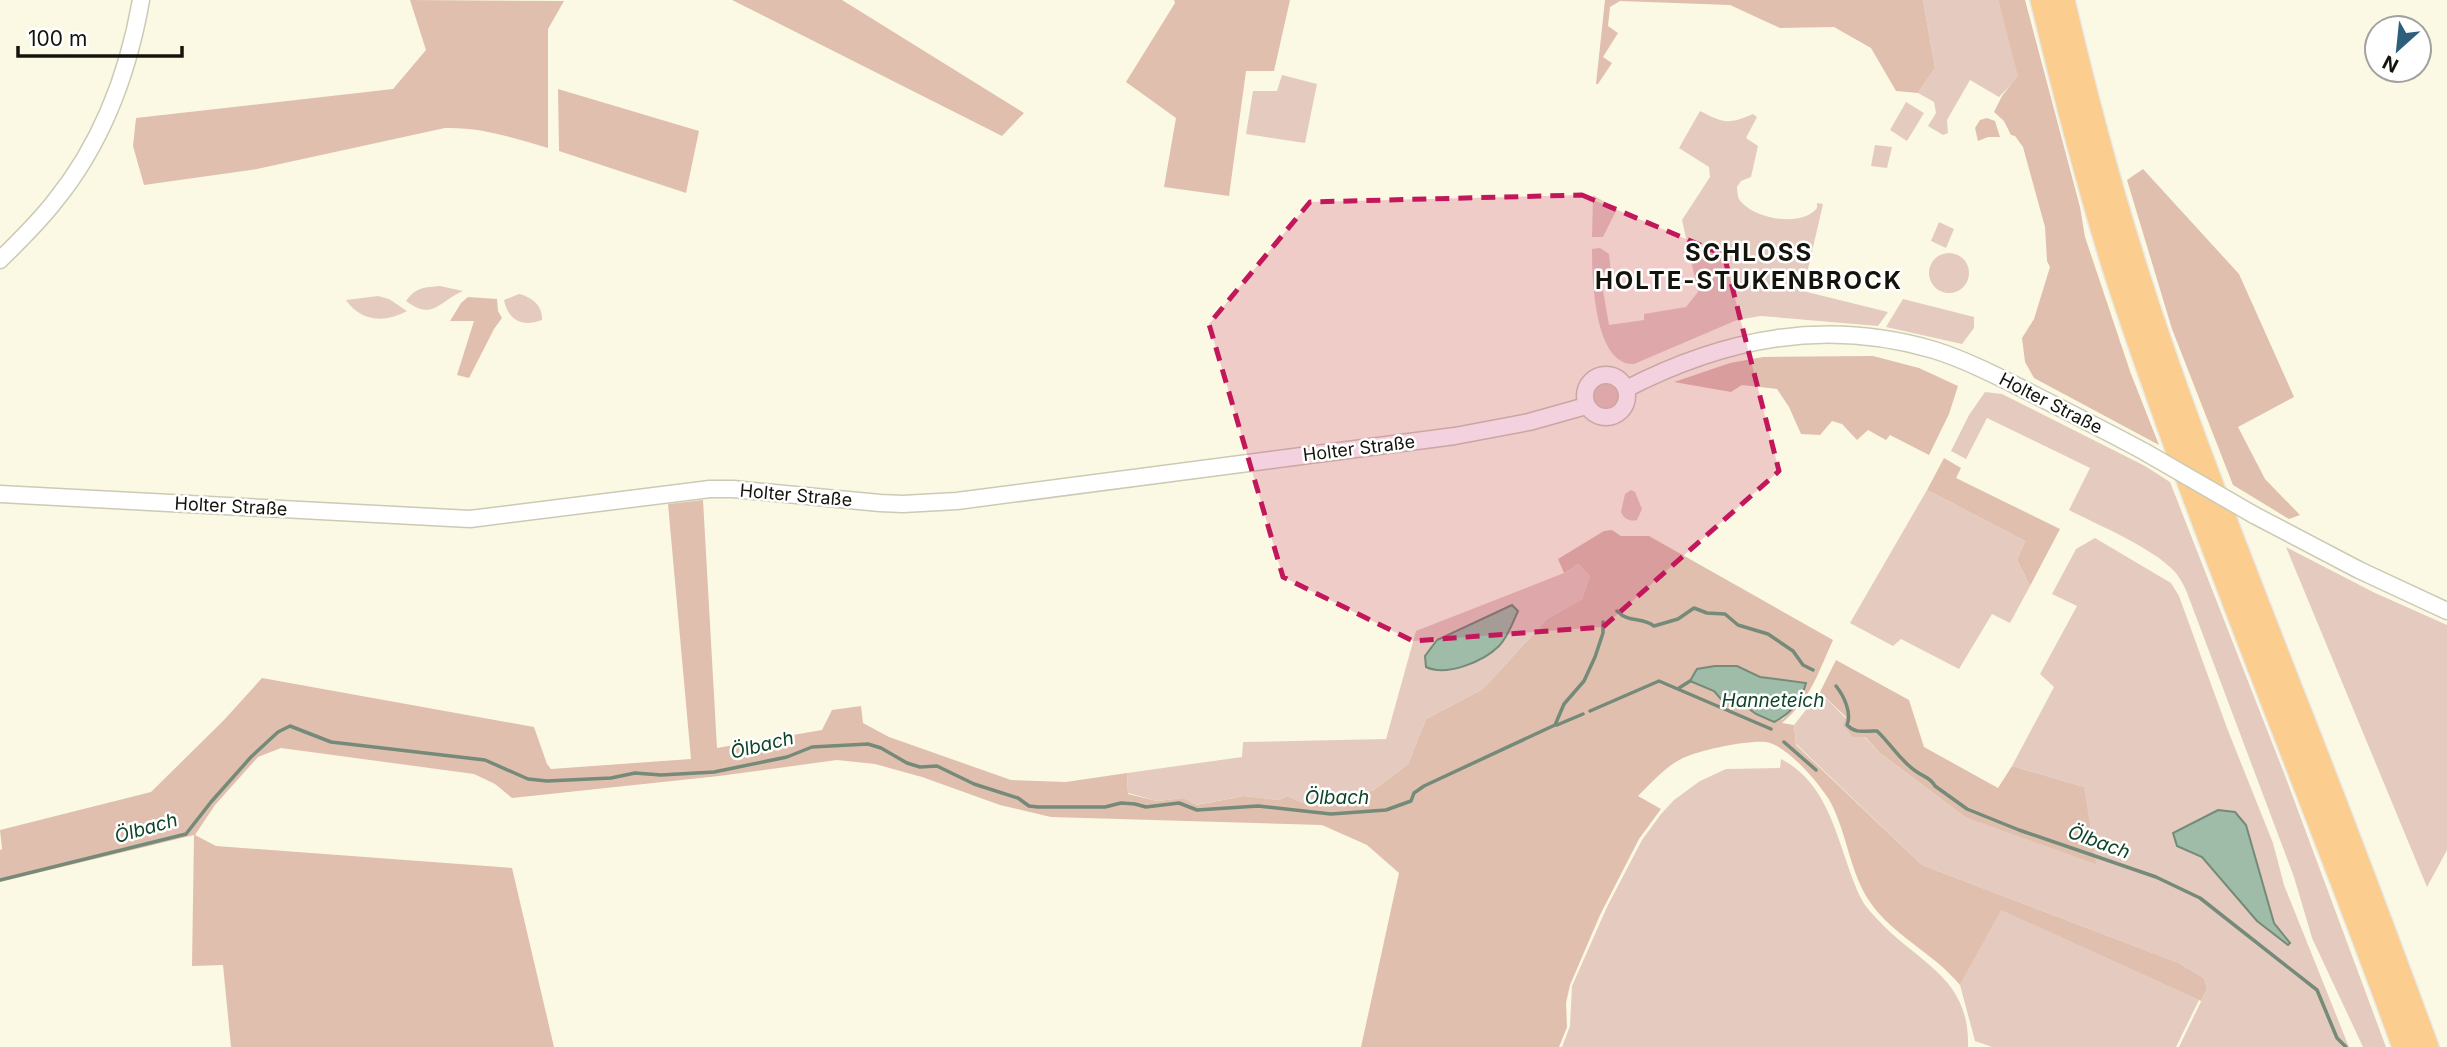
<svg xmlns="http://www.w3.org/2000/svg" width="2447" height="1047" font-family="Inter,sans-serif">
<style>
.green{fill:#e5cbbf}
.forest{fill:#e0bfaf;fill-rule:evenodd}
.water{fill:#9ebca7;stroke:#758a78;stroke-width:2}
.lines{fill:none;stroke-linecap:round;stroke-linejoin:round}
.stream{stroke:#758a78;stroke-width:3.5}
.tertiary-casing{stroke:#cccab5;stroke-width:19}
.motorway-casing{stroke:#e8e8e7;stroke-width:26}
.tertiary{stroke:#fff;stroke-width:16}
.motorway{stroke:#fbcd8f;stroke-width:23}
.tertiary-bridge-casing{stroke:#cccab5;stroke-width:19;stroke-linecap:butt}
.tertiary-bridge{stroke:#fff;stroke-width:16}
.marked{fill:#c2185b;fill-opacity:0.2;stroke:#c2185b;stroke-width:5;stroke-dasharray:14 9;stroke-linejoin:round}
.labels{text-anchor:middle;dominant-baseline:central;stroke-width:5;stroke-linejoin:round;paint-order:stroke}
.street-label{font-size:18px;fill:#14140c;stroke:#fff}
.water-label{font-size:19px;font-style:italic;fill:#0e4427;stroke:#fff}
.district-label{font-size:24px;font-weight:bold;letter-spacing:2px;fill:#14140c;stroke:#fff}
</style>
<rect width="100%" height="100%" fill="#fbf9e3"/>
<!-- green -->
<path class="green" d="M1923,0H1998L2019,77L1999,97L1970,80L1947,120L1948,133L1943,135L1928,126L1936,113L1934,102L1918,93L1935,68Z
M1282,75L1317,84L1305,143L1246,134L1253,91H1277Z
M1906,102L1924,113L1907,141L1890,130Z
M1700,111C1724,123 1727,125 1753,114L1757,117L1746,138L1758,146L1751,177L1741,181L1737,187C1737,190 1738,197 1739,199C1752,219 1802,228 1817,208V203L1823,204L1803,291L1888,312L1878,326L1761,316L1737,320L1634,364C1594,366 1592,277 1592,249L1600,248L1609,254L1611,271L1600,273L1609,325L1644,320V314L1686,307L1698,292L1682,220L1710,177L1709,167L1679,148Z
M1875,145L1892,147L1887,168L1871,166Z
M1593,195L1617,209L1603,237H1592Z
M1939,222L1954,229L1946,248L1931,241Z
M1929 273a20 20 0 1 1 40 0a20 20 0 1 1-40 0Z
M440,286L463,291C438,302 433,321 406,301C415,288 424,287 440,286Z
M519,294C532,297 543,306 542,320C522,328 508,320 504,300Z
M378,296L389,299L407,311C385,323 361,322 346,300Z
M1903,299L1974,317V328L1962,344L1886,327Z
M1594 396a12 12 0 1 1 24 0a12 12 0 1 1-24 0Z
M1985,392L2002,394L2145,466L2170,482L2284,773L2386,1047H2363L2312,938L2294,877L2186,590C2183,584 2179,576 2174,571C2153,548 2098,525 2069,510L2090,468L1987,418L1966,459L1951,451L1969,415Z
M1631,490L1635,492L1642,509L1637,520C1630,522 1624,519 1621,512L1625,494Z
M1927,490L2025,541L2017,560L2030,586L2010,623L1992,614L1959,669L1901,639L1893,646L1850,623Z
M2095,538L2171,583L2179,596L2227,728L2273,843L2284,885L2349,1047H2179L2207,989L2204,978L2179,963L1922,865L1796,744L1794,725L1820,692L1880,753L1965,817L2084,787L2012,766L2054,687L2040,674L2077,606L2052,594L2076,549Z
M2286,547L2373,592L2447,625V850L2427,887Z
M1578,564L1590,576L1582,599L1547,619L1483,689L1426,719L1408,764L1374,790L1323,805H1308L1287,796L1279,800L1244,796L1195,805L1184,798L1157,801L1128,793L1127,773L1242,757L1243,742L1386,739L1416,631L1564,573Z
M1781,759C1834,786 1838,852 1862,900C1866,908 1873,914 1879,921C1919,964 1970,977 1968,1047H1562L1570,1026L1572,986L1607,907L1642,840L1661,814L1674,800L1700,781L1726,769L1780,768Z
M2000,909L2199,1000L2176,1047H1992L1975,1041L1960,985Z"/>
<!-- forest -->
<path class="forest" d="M410,0L564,1L548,29V148C514,138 482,127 445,128L257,169L144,185L133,146L136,118L393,89L426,50Z
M732,0H842L1024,113L1002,136Z
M1174,0H1290L1274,71H1246L1229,196L1164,187L1176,118L1126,82L1175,3Z
M1605,0H1923L1935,68L1918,93L1896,91L1871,48L1834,27L1780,28L1730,5L1620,1L1610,7L1608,26L1618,33L1603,57L1612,63L1598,84H1596Z
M1998,0H2025L2080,207L2085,237L2131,374L2159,445L2034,378L2025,362L2022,338L2034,319L2050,267L2047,261L2045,227L2023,147L2015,136L2011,135L2004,121L1994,112L2002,96L2018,76Z
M558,89L699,131L686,193L559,151Z
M1987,118L1995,121L2000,137H1988L1978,141L1975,128L1980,120Z
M2143,169L2239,274L2294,397L2238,427L2265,479L2300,515L2289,519L2233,485L2172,329L2127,180Z
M468,297L497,299L498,311L502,318L494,329L469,378L457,375L474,321H450L461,303Z
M1873,356L1919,368L1958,386L1949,414L1929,455L1890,435L1886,440L1868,430L1857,440L1842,424L1832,421L1820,435L1801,434L1789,407L1777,389L1742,385L1731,392L1674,382L1730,363L1763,357Z
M1944,458L1961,468L1956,478L2060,529L2030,586L2017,560L2025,541L1927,490Z
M703,500L717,748L822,730L832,710L861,706L863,723L889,737L1011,780L1066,782L1127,773L1128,794L1157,801L1184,798L1196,805L1244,796L1279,800L1287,796L1308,805H1323L1374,790L1408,764L1426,719L1483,689L1547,619L1582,599L1590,576L1578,564L1564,573L1558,559L1604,531L1612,530L1621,536H1649L1833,640C1817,675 1812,697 1782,723L1794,725L1796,745L1922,865L2179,963L2204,978L2207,989L2201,1001L2001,910L1960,985C1934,953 1893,936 1870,902C1850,873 1847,834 1831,803C1821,785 1787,745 1766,742C1747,740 1700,750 1683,758C1666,766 1651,783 1638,796L1661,809L1639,839L1600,915L1570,985L1566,1003L1567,1027L1559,1047H1361L1399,873L1367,845L1322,825L1051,817L1000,805L922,777L875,764L837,760L719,776L512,798L495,784L474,774L281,748L258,757L215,805L195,835L216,846L512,868L554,1047H231L223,965L192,966L194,835L0,882V850L2,849L0,830L151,792L224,720L262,678L534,727L547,764L551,769L691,759L668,504ZM1715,666H1737L1760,677L1775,680H1789L1797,704L1783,719L1773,722C1763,718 1754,709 1744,706C1731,701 1723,701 1714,691Z
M1836,660L1909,700L1924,747L1998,788L2012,766L2084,787L2096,864L1965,817L1880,753L1865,737H1853L1843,725L1846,717L1820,692Z"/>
<!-- water -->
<path class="water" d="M1512,605L1518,611C1513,622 1508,637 1499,646C1484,661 1447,677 1426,667L1425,656L1437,640Z
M1715,666H1737L1760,677L1806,683C1801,702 1790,714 1774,722L1756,714L1745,706L1721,699L1714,691L1690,681L1697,669Z
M2218,810L2235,812L2246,825L2274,923L2290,943L2288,945L2257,921L2202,857L2177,846L2173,833Z"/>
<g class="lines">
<!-- stream -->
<path class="stream" d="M1617,611C1630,624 1640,616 1654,626L1678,619L1694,608L1707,613L1725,614L1738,625L1768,634L1793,651L1803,665L1813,670
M1836,686C1844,696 1852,713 1847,725C1857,735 1865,730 1877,731C1891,744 1900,761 1917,772C1924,777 1931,778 1935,786L1967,809L2019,830L2156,877L2200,898L2317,990L2337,1038L2346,1047
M1679,688L1690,681
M1590,711L1659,681L1771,729
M1557,725L1583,714
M1784,742L1816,770
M0,880L186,834L211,802L251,757L278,732L290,726L331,742L485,760L528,779L547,781L611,778L635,773L661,775L714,772L787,757L812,747L868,744L881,748L907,763L920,767L937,766L974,784L1018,798L1029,806L1038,807H1105L1121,803L1135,804L1146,807L1179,803L1197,810L1258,806L1331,814L1386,810L1411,801L1414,793L1424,786L1555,725L1564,704L1584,681L1595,657L1603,633V622"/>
<defs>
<path id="tertiary" d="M0,260C19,241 39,222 55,201C103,142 128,74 141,0
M1585 396a21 21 0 1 1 42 0a21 21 0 1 1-42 0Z
M1626,389C1725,338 1825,318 1934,350C1966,360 1997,376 2027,391C2066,411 2106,431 2145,452
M0,494L470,519L710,489H733L880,503L903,504L957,501L1455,436L1529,422L1586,406
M2254,515L2359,570L2447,611"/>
<path id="motorway" d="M2042,0C2063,87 2085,173 2111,258C2133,329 2159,399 2184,469C2255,663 2334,853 2404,1047
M2063,0C2083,85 2105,170 2131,253C2176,399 2233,540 2288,682C2336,803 2382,925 2427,1047"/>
</defs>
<!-- tertiary casing -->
<use href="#tertiary" class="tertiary-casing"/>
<!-- motorway casing -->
<use href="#motorway" class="motorway-casing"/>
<!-- tertiary -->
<use href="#tertiary" class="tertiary"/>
<!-- motorway -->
<use href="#motorway" class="motorway"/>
<defs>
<path id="tertiary-bridge" d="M2145,452L2254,515"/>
</defs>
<!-- tertiary-bridge casing -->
<use href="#tertiary-bridge" class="tertiary-bridge-casing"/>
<!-- tertiary-bridge -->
<use href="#tertiary-bridge" class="tertiary-bridge"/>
</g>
<!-- marked area -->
<path class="marked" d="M1582,195L1724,255L1779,471L1603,627L1413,641L1283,577L1209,324L1310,202Z"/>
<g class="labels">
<!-- street labels -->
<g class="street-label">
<text transform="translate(2051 403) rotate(27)">Holter Straße</text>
<text transform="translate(1359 448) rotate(-7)">Holter Straße</text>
<text transform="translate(796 495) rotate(5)">Holter Straße</text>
<text transform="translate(231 506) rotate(3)">Holter Straße</text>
</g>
<!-- water labels -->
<g class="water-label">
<text x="1773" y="700">Hanneteich</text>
<text transform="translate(762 745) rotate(-14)">Ölbach</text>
<text x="1337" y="797">Ölbach</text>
<text transform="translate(146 828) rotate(-16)">Ölbach</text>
<text transform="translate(2099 842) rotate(20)">Ölbach</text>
</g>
<!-- district labels -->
<g class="district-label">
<text x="1749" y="252">SCHLOSS<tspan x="1749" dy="28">HOLTE-STUKENBROCK</tspan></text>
</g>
</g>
<!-- north arrow -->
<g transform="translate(2398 49) rotate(207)"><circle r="33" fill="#ffffff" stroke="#a1a19e" stroke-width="2"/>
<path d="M0-5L12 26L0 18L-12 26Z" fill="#2c5f7c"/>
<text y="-10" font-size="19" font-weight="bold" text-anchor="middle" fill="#14140c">N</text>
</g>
<!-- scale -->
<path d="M18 46v10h164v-10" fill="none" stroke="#14140c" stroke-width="3.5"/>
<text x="28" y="46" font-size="21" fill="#14140c" stroke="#ffffff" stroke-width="5" paint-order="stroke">100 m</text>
</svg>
